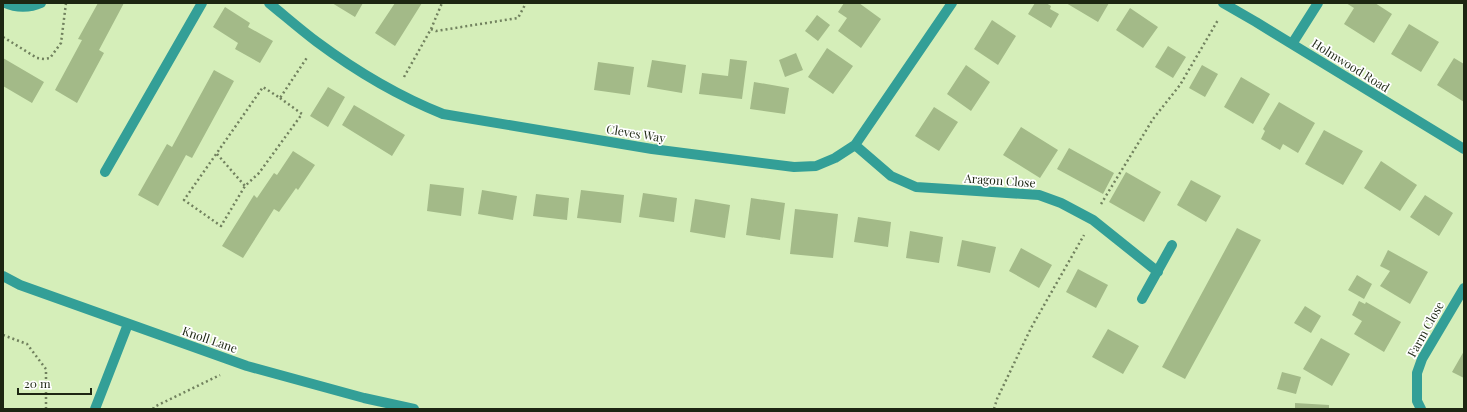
<svg xmlns="http://www.w3.org/2000/svg" width="1467" height="412" font-family="'Playfair Display',serif">
<style>
.building{fill:#a3ba88}
.lines{fill:none;stroke-linecap:round;stroke-linejoin:round}
.path{stroke:#71815e;stroke-width:2.5;stroke-dasharray:2 3;stroke-linecap:butt}
.service{stroke:#339f97;stroke-width:10}
.minor{stroke:#339f97;stroke-width:10}
.tertiary{stroke:#339f97;stroke-width:10}
.labels{text-anchor:middle;dominant-baseline:central;stroke-width:3.5;stroke-linejoin:round;paint-order:stroke}
.street-label{font-size:12px;fill:#1d2612;stroke:#fff}
</style>
<rect width="100%" height="100%" fill="#d5eeb9"/>
<!-- building -->
<path class="building" d="M98,3H124L99,50L104,53L77,103L55,90L82,40L78,39Z
M332,3H363L355,17Z
M395,3H422L395,46L375,33Z
M844,3H859L881,19L861,48L838,31L847,18L838,12Z
M1035,3H1046L1051,6L1050,9L1059,14L1051,28L1028,14Z
M1066,3H1109L1098,22Z
M1346,3H1375L1392,14L1374,43L1344,24L1354,8Z
M225,7L250,23L248,27L273,41L260,63L235,49L238,43L213,27Z
M1130,8L1158,27L1143,48L1116,30Z
M817,15L830,25L818,41L805,31Z
M992,20L1016,36L998,65L974,49Z
M1409,24L1439,42L1421,72L1391,54Z
M1168,46L1186,57L1173,78L1155,67Z
M827,48L853,66L833,94L808,77Z
M796,53L803,70L785,77L779,60Z
M3,58L44,82L32,103L3,86Z
M1454,58L1464,64V102L1437,85Z
M730,59L747,61L742,99L699,94L702,73L728,76Z
M652,60L686,65L682,93L647,87Z
M598,62L634,67L630,95L594,90Z
M966,65L990,82L971,111L947,94Z
M1202,65L1218,74L1205,97L1189,88Z
M214,70L234,81L192,158L186,155L158,206L138,195L167,144L172,147Z
M1241,77L1270,94L1253,124L1224,107Z
M754,82L789,88L785,114L750,109Z
M328,87L345,97L328,127L310,116Z
M1279,102L1315,123L1298,153L1283,144L1280,150L1261,139L1265,131L1263,129Z
M354,105L405,135L392,156L342,125Z
M934,107L958,122L939,151L915,136Z
M1021,127L1058,150L1040,178L1003,155Z
M1324,130L1363,151L1343,185L1305,164Z
M1069,148L1114,173L1103,194L1057,169Z
M293,151L315,165L298,190L296,188L279,212L274,209L243,258L222,246L254,195L257,198L274,173L277,175Z
M1381,161L1417,185L1400,211L1364,188Z
M1126,172L1161,192L1144,222L1109,202Z
M1191,180L1221,196L1206,222L1177,205Z
M430,184L464,188L461,216L427,211Z
M482,190L517,196L513,220L478,214Z
M581,190L624,195L621,223L577,218Z
M643,193L677,198L674,222L639,217Z
M536,194L569,198L567,220L533,216Z
M1425,195L1453,213L1439,236L1410,217Z
M751,198L785,203L780,240L746,235Z
M695,199L730,205L725,238L690,232Z
M795,209L838,214L833,258L790,254Z
M858,217L891,222L888,247L854,242Z
M1237,228L1261,240L1185,379L1162,367Z
M910,231L943,237L939,263L906,258Z
M962,240L996,247L990,273L957,266Z
M1021,248L1052,265L1039,288L1009,271Z
M1388,250L1428,272L1410,304L1380,286L1390,271L1380,266Z
M1078,269L1108,285L1096,308L1066,292Z
M1357,275L1372,284L1364,299L1348,290Z
M1359,301L1365,304L1366,302L1401,322L1384,352L1354,334L1362,321L1352,315Z
M1305,306L1321,316L1311,333L1294,323Z
M1108,329L1139,346L1123,374L1092,357Z
M1321,338L1350,354L1332,386L1303,369Z
M1464,351V378L1452,372Z
M1282,372L1301,377L1296,394L1277,389Z
M1295,403L1329,405V409H1295Z"/>
<g class="lines">
<!-- path -->
<path class="path" d="M431,29L436,31L518,18L526,3
M3,37L37,58L44,59L50,58L61,43L66,3
M404,77L431,29L442,3
M280,98L302,114L259,173L245,186L221,226L184,200L263,87L280,98L308,56
M217,154L245,186
M1101,204L1153,119L1180,85L1218,20
M3,335L27,344L46,369V409
M153,409L154,407L220,375
M994,409L997,399L1031,328L1084,235"/>
<!-- service -->
<path class="service" d="M105,172L202,3"/>
<!-- minor -->
<path class="minor" d="M5,3C16,8 30,8 41,3
M269,3C285,16 301,30 317,42C356,71 398,96 443,114L652,149L794,167L816,166L835,158L855,145L952,3
M1223,3L1256,22L1464,149
M1292,44L1318,3
M855,145L891,176L916,187L1039,195L1061,203L1093,220L1158,272
M1142,299L1172,245
M1421,409L1417,401V373L1422,359L1464,288"/>
<!-- tertiary -->
<path class="tertiary" d="M3,276L20,285L247,366L364,398L414,409
M95,409L128,324"/>
</g>
<g class="labels">
<!-- street labels -->
<g class="street-label">
<text transform="translate(1351 65) rotate(32)">Holmwood Road</text>
<text transform="translate(636 133) rotate(9)">Cleves Way</text>
<text transform="translate(1000 180) rotate(4)">Aragon Close</text>
<text transform="translate(1425 329) rotate(-61)">Farm Close</text>
<text transform="translate(210 339) rotate(19)">Knoll Lane</text>
</g>
</g>
<!-- border -->
<rect width="1467" height="412" fill="none" stroke="#1d2612" stroke-width="8"/>
<!-- scale -->
<path d="M18 388v6h73v-6" fill="none" stroke="#1d2612" stroke-width="2"/>
<text x="24" y="388" font-size="12" fill="#1d2612" stroke="#ffffff" stroke-width="3" paint-order="stroke">20 m</text>
</svg>
